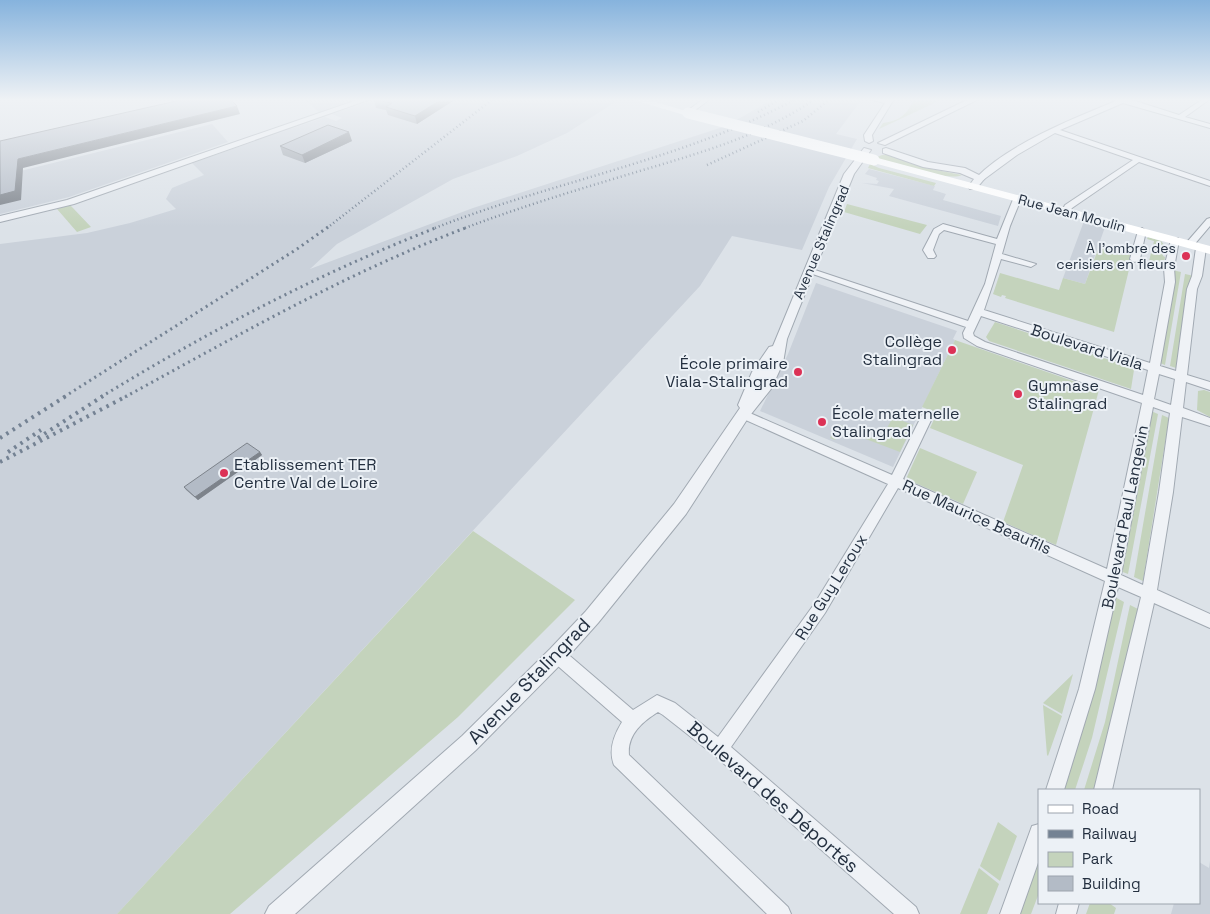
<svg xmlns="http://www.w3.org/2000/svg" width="1210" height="914" font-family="'Space Grotesk',sans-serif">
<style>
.built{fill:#cad1da}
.green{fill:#c4d3bc}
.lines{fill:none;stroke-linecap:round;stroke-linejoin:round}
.minor-casing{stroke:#a1a9b2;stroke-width:2}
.tertiary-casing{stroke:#a1a9b2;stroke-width:2}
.minor{fill:#eff2f6;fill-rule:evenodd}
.tertiary{fill:#eff2f6;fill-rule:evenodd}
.secondary{fill:#fff;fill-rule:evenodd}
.rail-far2{stroke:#748293;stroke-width:2.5;stroke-dasharray:1 3;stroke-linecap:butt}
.rail-far1{stroke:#748293;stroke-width:3;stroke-dasharray:2 4;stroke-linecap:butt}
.rail{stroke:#748293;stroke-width:4;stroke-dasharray:2.5 5;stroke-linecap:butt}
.secondary-bridge{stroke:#fff;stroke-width:11}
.wall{fill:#9aa1aa}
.shaded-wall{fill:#7d838b}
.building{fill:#b3bbc6;stroke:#7d838b}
.poi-dot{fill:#dc3256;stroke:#ecf1f6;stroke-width:2}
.labels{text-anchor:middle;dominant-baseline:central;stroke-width:4;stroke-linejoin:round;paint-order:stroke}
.far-street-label{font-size:14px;fill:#243040;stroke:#ecf1f6}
.far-poi-label{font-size:14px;fill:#243040;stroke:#ecf1f6;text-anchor:end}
.poi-label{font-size:16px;fill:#243040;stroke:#ecf1f6;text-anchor:start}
.street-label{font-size:16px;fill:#243040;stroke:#ecf1f6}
.near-street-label{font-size:19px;fill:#243040;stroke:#ecf1f6}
</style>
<rect width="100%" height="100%" fill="#dce2e8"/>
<!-- built -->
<path class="built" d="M304,99H356L319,112Z
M377,99H620L567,133L517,156L453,179L337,244L310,269L473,208L726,126L773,99H862L836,134L857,139L829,187L802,250L732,236L700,286L117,914H0V244L87,233L130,223L176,209L166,199L172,188L204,175L192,163L325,117L336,121L342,118L332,114Z
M212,124L228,142L69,197L0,214V176Z
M869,169L935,186L933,190L946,194L943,200L1001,216L998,226L889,196L894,189L862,183L877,184L879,181L876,180L877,178L865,174Z
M1084,221L1105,227L1085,284L1063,278Z
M816,283L957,331L953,339L955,340L893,467L760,411L788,354Z
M1210,861V914H1171L1174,903H1199V862L1209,868Z"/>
<!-- green -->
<path class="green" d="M899,99H943L879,129L883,123C899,121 905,116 913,102Z
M882,155H891L926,168L962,175C948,182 893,163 875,158Z
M870,164L879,168L936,183L934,186L868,168Z
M847,204L927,225L920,234L844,212Z
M70,205L73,208L91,227L77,232L57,209Z
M1148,237L1161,241L1166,247V252H1163V256L1165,257L1164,264L1149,261L1154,241L1147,239Z
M1100,244L1133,253L1114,332L1005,298L1006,296L1002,295L1001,297L993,294L1000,273L1059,290L1063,278L1085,284Z
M1172,270L1181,272L1165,365L1160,363Z
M1185,274L1194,276L1189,290L1176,368L1170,366Z
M995,322L1131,367L1134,370L1131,389L989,341L986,337Z
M955,340L1099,390L1056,545L1003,522L1023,465L930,428L937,413L922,407Z
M1204,390L1210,392V417L1197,410L1198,391Z
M1151,411L1158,414L1128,574L1120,571Z
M1162,415L1169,418L1143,581L1134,577Z
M893,417L913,425L900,452L842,430L835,440L830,438L838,424L880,441Z
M920,448L977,472L963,504L906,479Z
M473,531L575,600L458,717L230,914H117Z
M1115,597L1124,602L1092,738L1075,790H1063L1095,685Z
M1130,605L1138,609L1105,764L1096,790H1084L1105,722Z
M1073,674L1062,714L1043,703Z
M1043,705L1062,716L1048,756L1047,755Z
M998,822L1017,836L1000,881L980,866Z
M1039,856V893L1031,914H1017Z
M979,868L999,884L987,914H960Z
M1090,903H1109L1116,908L1114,914H1086Z"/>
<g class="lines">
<defs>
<path id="minor" d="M703,99H710L690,114H686V112Z
M868,99H894L872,135L873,141L869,143L865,141L864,135L885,103Z
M1115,99H1129L1179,115L1203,99H1210L1185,117L1210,124V128L1123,103L1060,130L1210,181V186L1139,162L1072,208L1069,213H1063L1062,211L1065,205L1133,160L1055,133L1017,155L983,180L976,178C1007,145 1074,118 1116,101Z
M1014,197L1021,199L1010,226L1002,254L1036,264L1031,267L1001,259L984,310L1150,363L1165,282L1164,268L1171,240L1178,238L1179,240L1174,268L1175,282L1160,366L1176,371L1187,289L1192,276L1196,248L1201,245L1206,248L1202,276L1197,289L1187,375L1210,382V390L1186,382L1183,408L1210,418V426L1182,417L1173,492L1157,590L1210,614V628L1154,603L1112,790H1094L1141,597L1118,587L1095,689L1064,790H1046L1079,689L1105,581L898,488L825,613L731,747L916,907L919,914H894L714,755L663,715L658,712C642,722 627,735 629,755L788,907L791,914H767L614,765C608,750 614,735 622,722L551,660L549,655L551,650L557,648L563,650L633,710L657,695L675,703L718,737L815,603L888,484L739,417L737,414L743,410L892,475L923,413H931L933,416L903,479L1107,569L1142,403L977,346L964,338L963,333L966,327L804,271L809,268L968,321L985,284L996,244L944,230L939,234L933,250L936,256L934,258H928L923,250L934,229L943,224L997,239ZM981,316L1148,370L1143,395L985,342L974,336L973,333ZM1159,374L1175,379L1171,405L1154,399ZM1153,407L1170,413L1159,492L1143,585L1121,575Z
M1210,218V226L1193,246H1187V242L1207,219Z
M1142,228L1146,231L1140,259L1135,262L1132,261L1130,259L1138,231Z
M1039,824V860L1020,914H1000L1032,826Z
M1059,903H1079L1076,914H1056Z"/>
<path id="tertiary" d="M360,99H371L74,204L0,222V216L67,200Z
M969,99H979L885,145L878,143Z
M864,148L871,150L854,174L798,311L787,339L783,363L771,389L748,418L686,514L598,623L564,661L476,750L295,914H265L269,906L462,736L550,649L586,611L674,504L740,408L738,405L752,372L769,347L773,346L844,174Z
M886,148L928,162L965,168L985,178L976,189H970L968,187L974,179L960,173L923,167L883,153V149Z"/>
</defs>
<!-- minor casing -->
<use href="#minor" class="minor-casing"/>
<!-- tertiary casing -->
<use href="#tertiary" class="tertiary-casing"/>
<!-- minor -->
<use href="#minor" class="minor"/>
<!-- tertiary -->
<use href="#tertiary" class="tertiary"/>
<!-- secondary -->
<path class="secondary" d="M630,99H645L693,113L688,116Z
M874,157L1210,246V254L870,162V158Z"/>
<!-- rail-far2 -->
<path class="rail-far2" d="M758,112L780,99
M707,165L803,121L830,99
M327,228L493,99
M435,228C554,181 683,160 796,99
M465,228C523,206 583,188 643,170C703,152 763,135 815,99"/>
<!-- rail-far1 -->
<path class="rail-far1" d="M64,397L297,249L328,227
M101,397C209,331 320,273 438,227
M125,397C237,336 348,272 468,227"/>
<!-- rail -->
<path class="rail" d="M0,438L66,396
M38,438L103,396
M8,452L41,430
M0,462L127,396"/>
<!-- secondary-bridge -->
<path class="secondary-bridge" d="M688,113L874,160"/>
</g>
<!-- wall -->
<path class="wall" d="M456,99L417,124L388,115L386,110L376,108L374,100Z
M352,141L305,163L283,155L280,146Z
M260,452L262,455L198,500L186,490L184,487Z"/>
<!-- shaded-wall -->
<path class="shaded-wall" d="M442,99H456L417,124L415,116Z
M237,106L240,114L23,168L21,200L0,205V195L18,159Z
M349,132L352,141L305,163L302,155Z
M260,452L262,455L198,500L195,497Z"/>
<!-- building -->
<path class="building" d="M185,99H230L237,106L18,159L15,191L0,195V141Z
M376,99H442L415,116L386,107L392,103L374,100Z
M328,125L349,132L302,155L280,146Z
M247,443L260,452L195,497L184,487Z"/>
<!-- sky -->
<linearGradient id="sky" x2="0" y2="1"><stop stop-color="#86b3dd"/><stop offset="0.44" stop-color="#eff2f5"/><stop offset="1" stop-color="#eff2f5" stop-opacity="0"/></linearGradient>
<rect width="1210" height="227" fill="url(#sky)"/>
<!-- markers -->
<g class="poi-dot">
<circle cx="1186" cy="256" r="5"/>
<circle cx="952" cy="350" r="5"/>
<circle cx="798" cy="372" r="5"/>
<circle cx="1018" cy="394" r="5"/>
<circle cx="822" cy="422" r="5"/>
<circle cx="224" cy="473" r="5"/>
</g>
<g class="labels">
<!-- far-street labels -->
<g class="far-street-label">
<text transform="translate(1072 213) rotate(15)">Rue Jean Moulin</text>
<text transform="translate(821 242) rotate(-67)">Avenue Stalingrad</text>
</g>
<!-- far-poi labels -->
<g class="far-poi-label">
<text x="1176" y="248">À l'ombre des<tspan x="1176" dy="16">cerisiers en fleurs</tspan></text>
</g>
<!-- poi labels -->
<g class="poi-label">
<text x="942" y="341" text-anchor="end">Collège<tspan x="942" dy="18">Stalingrad</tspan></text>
<text x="788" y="363" text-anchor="end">École primaire<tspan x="788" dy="18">Viala-Stalingrad</tspan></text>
<text x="1028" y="385">Gymnase<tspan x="1028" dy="18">Stalingrad</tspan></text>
<text x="832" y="413">École maternelle<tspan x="832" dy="18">Stalingrad</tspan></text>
<text x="234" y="464">Etablissement TER<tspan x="234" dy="18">Centre Val de Loire</tspan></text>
</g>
<!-- street labels -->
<g class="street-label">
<text transform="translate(1087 347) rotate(18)">Boulevard Viala</text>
<text transform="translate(977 517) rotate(24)">Rue Maurice Beaufils</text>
<text transform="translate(1125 517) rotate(-79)">Boulevard Paul Langevin</text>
<text transform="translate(831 587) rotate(-58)">Rue Guy Leroux</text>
</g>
<!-- near-street labels -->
<g class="near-street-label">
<text transform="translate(529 681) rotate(-46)">Avenue Stalingrad</text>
<text transform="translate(773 797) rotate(41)">Boulevard des Déportés</text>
</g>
</g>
<!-- legend -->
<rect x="1038" y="789" width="162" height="115" fill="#ecf1f6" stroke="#9ca4ad"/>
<rect x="1048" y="805" width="25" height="8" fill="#ffffff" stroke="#9ca4ad"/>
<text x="1082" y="814" font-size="15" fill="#243040">Road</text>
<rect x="1048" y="830" width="25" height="8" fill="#748293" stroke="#9ca4ad"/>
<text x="1082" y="839" font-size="15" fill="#243040">Railway</text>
<rect x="1048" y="852" width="25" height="15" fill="#c4d3bc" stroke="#9ca4ad"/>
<text x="1082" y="864" font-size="15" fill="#243040">Park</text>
<rect x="1048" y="876" width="25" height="15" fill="#b3bbc6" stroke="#9ca4ad"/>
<text x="1082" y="889" font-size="15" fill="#243040">Building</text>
</svg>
